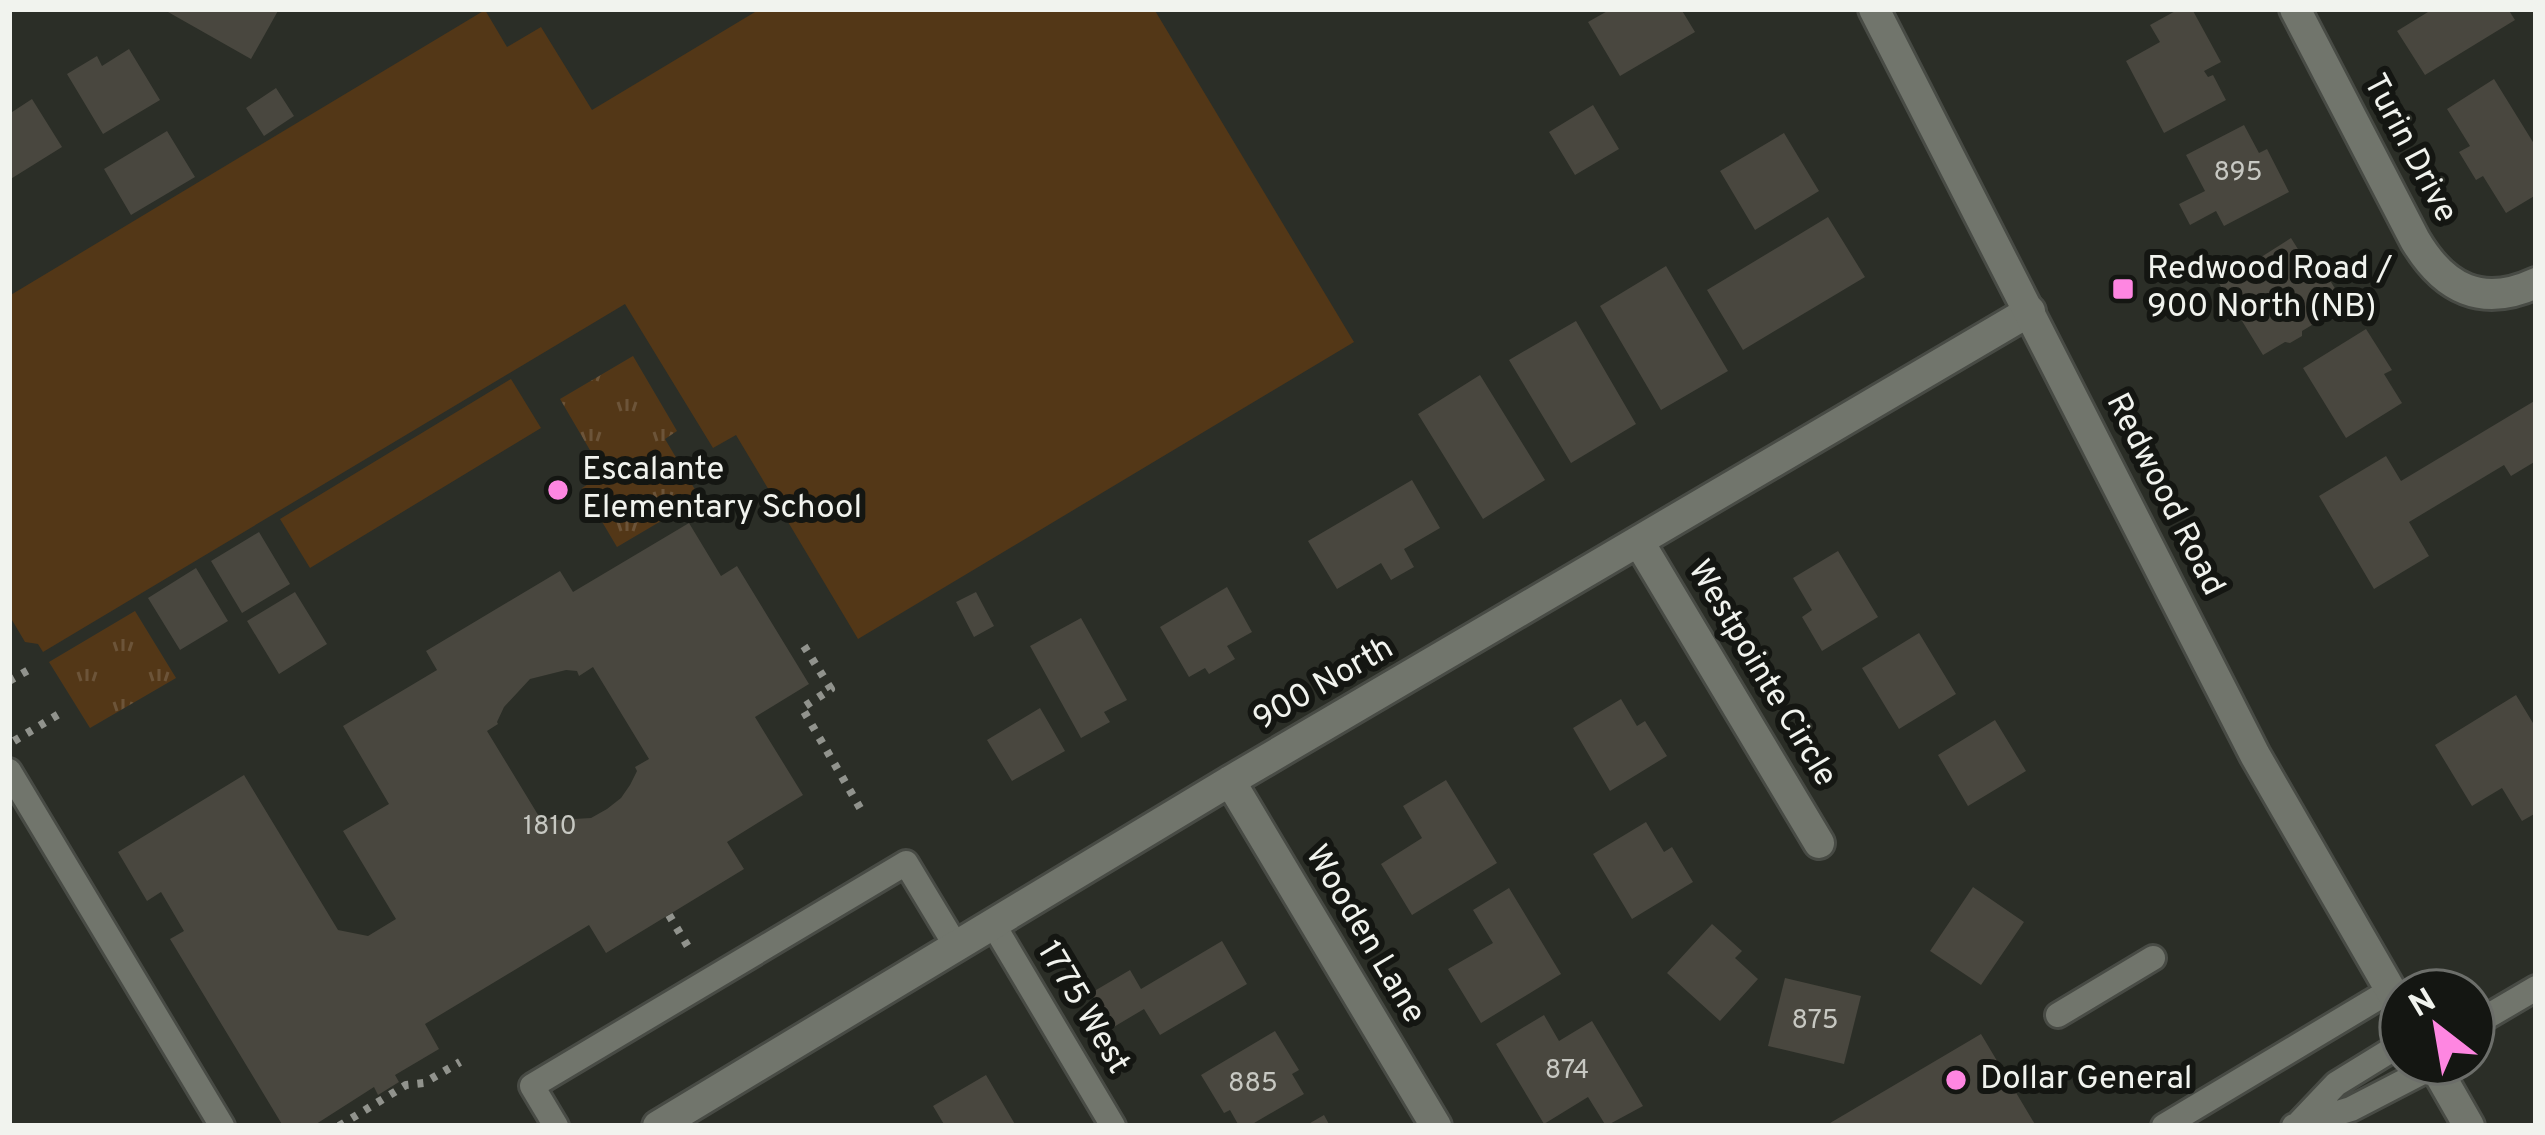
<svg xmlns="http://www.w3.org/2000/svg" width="2545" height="1135" font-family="Overpass,sans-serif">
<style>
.grass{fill:#533717}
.park{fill:url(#park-tufts)}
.building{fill:#49473f;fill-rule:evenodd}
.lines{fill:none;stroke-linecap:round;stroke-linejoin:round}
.service-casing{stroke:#484b45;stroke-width:30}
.minor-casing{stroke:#484b45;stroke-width:36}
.secondary-casing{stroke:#484b45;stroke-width:36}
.path{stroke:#91938d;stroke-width:8;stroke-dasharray:6 9;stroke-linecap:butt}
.service{stroke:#71756c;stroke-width:24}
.minor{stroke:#71756c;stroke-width:30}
.secondary{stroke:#71756c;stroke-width:30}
.poi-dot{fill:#fe86e1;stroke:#141612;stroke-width:4.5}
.labels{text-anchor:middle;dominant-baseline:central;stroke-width:12;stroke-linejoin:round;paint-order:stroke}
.number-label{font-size:27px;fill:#c7c8c2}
.street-label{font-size:33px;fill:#f1f3ee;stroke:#141612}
.poi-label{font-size:33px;fill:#f1f3ee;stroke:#141612;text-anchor:start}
</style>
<defs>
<pattern id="park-tufts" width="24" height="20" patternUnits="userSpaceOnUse" patternTransform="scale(3)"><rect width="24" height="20" fill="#533717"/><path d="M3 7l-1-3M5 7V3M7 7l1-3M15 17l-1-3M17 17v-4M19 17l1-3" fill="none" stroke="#6c5439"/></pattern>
</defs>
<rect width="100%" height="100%" fill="#2b2e27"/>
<!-- grass -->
<path class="grass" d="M760,9H1154L1354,342L858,639L736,435L713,448L625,304L43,652L38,644L25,642L9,615V296L485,10L507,47L541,27L592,110Z
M511,379L541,428L310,568L280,519Z"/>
<!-- park -->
<path class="park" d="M633,356L677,431L665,439L700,498L617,547L582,488L604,474L560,399Z
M135,611L176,678L90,728L49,662Z"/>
<!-- building -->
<path class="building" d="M169,9H279L251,59L168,12Z
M1611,9H1681L1695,32L1620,76L1588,22Z
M2179,9H2192L2221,62L2204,71L2208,77L2213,75L2226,100L2164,133L2126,61L2160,42L2150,25Z
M2426,9H2508L2515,20L2425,75L2397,31L2428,12Z
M129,49L160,100L103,134L67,74L97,56L102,66Z
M2494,79L2536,147V195L2506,213L2483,176L2476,180L2459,152L2470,146L2447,109Z
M276,88L294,116L264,136L246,108Z
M32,99L62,147L9,180V114Z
M1593,105L1619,149L1575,175L1549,132Z
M2244,125L2259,153L2267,149L2289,192L2224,226L2216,211L2190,225L2179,204L2205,191L2186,155Z
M167,131L195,177L131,215L104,169Z
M1784,133L1819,191L1755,230L1720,171Z
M1828,217L1865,277L1743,350L1707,290Z
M2291,238L2311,270L2320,264L2345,305L2302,331V336L2290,343L2285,342L2263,355L2218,282L2249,259L2255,261Z
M1666,266L1728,371L1661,410L1600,306Z
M1576,321L1636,424L1571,463L1509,360Z
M2366,329L2392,370L2384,374L2402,403L2346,438L2303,368Z
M1480,375L1545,480L1483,519L1418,414Z
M2536,400V461L2511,476L2504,465L2409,522L2429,556L2374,589L2319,496L2386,456L2401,481Z
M1412,480L1440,528L1404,549L1414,567L1391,580L1381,563L1337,589L1308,541Z
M689,523L721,576L737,566L809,684L755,717L803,795L727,842L744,869L606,953L589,925L425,1024L439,1049L395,1075L399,1082L378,1095L374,1087L313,1126H283L170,939L184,931L161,892L147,901L118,852L244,775L338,930L368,936L396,919L343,831L389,804L343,726L437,670L426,651L560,571L573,592ZM593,667L649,759L635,767L637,771L630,785L621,798L607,809L591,818L557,820L554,815L543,823L487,731L498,724L497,722L504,707L530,679L566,670L577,671L579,676Z
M259,532L290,584L242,613L211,561Z
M1838,551L1878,617L1822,651L1802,617L1812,610L1793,578Z
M196,568L228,621L180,650L148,598Z
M1227,587L1252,632L1227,646L1235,659L1209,674L1205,668L1189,677L1160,627Z
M295,592L327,644L279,674L247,621Z
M976,592L994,626L974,637L956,602Z
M1081,618L1127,700L1104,712L1110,722L1081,738L1030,646Z
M1919,633L1956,694L1899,729L1862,668Z
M2516,695L2536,728V813L2522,821L2502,788L2472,806L2435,745Z
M1621,699L1637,726L1645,721L1667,756L1610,791L1573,728Z
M1040,708L1065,751L1012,781L987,740Z
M1995,720L2026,771L1968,806L1938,755Z
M1446,780L1497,863L1412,915L1381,864L1422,838L1403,806Z
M1646,822L1664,852L1672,847L1693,882L1632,919L1593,854Z
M1973,887L2024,922L1981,985L1930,951Z
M1509,888L1561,974L1481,1023L1448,969L1493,943L1473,910Z
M1712,924L1742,951L1735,958L1758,979L1720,1021L1667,973Z
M1222,941L1247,984L1160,1035L1144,1009L1112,1028L1091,993L1130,970L1141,989Z
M1785,978L1861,996L1844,1064L1768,1046Z
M1544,1015L1559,1041L1592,1021L1643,1106L1606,1126L1588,1097L1544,1124L1496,1044Z
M1275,1031L1299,1070L1292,1074L1304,1094L1249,1126H1239L1230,1110L1224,1113L1201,1075Z
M1981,1034L2036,1126H1825Z
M986,1075L1016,1126H945L933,1106Z
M1324,1115L1330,1126H1305Z"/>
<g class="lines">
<defs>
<path id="service" d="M9,771L222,1126
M993,924L1113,1126
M2058,1015L2153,958
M2473,1025L2536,988
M2299,1123L2336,1084L2401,1044
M556,1126L532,1086L906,863L956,946
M2164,1126L2391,990
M2294,1126L2351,1109L2434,1066"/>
<path id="minor" d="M2295,9L2415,240C2444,289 2482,308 2536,283
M1639,542L1819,843
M1230,781L1436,1126
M658,1126L1230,781L2030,311"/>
<path id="secondary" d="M1874,9L2255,755L2401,1008
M2433,1063L2469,1126"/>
</defs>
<!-- service casing -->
<use href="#service" class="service-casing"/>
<!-- minor casing -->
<use href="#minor" class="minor-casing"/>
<!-- secondary casing -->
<use href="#secondary" class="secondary-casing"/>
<!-- path -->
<path class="path" d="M804,646L831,689L802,708L863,813
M9,681L32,668
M14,741L59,714
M669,915L690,950
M339,1126L406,1085L424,1083L460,1062"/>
<!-- service -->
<use href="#service" class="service"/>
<!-- minor -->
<use href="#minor" class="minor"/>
<!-- secondary -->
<use href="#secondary" class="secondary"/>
</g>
<!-- markers -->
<g class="poi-dot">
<rect x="2111" y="277" width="24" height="24" rx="6"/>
<circle cx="558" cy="490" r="12"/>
<circle cx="1956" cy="1080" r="12"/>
</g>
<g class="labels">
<!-- number labels -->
<g class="number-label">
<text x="2238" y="173">895</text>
<text x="550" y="827">1810</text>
<text x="1815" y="1021">875</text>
<text x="1567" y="1071">874</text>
<text x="1253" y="1084">885</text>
</g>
<!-- street labels -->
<g class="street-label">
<text transform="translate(2409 149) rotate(62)">Turin Drive</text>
<text transform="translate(2164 495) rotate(63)">Redwood Road</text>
<text transform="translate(1761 674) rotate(59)">Westpointe Circle</text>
<text transform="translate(1324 685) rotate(-30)">900 North</text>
<text transform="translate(1364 935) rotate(59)">Wooden Lane</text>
<text transform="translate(1082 1008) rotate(59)">1775 West</text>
</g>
<!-- poi labels -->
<g class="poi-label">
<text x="2147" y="270">Redwood Road /<tspan x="2147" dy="38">900 North (NB)</tspan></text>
<text x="582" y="471">Escalante<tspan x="582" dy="38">Elementary School</tspan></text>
<text x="1980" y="1080">Dollar General</text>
</g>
</g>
<!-- border -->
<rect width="2545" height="1135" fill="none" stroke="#f1f3ee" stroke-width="24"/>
<!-- north arrow -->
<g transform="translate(2437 1027) rotate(329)"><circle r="57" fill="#141612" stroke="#6c6e6a" stroke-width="3"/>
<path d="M0-9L21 45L0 30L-21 45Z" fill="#fe86e1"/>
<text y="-18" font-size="33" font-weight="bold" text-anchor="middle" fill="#f1f3ee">N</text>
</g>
</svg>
